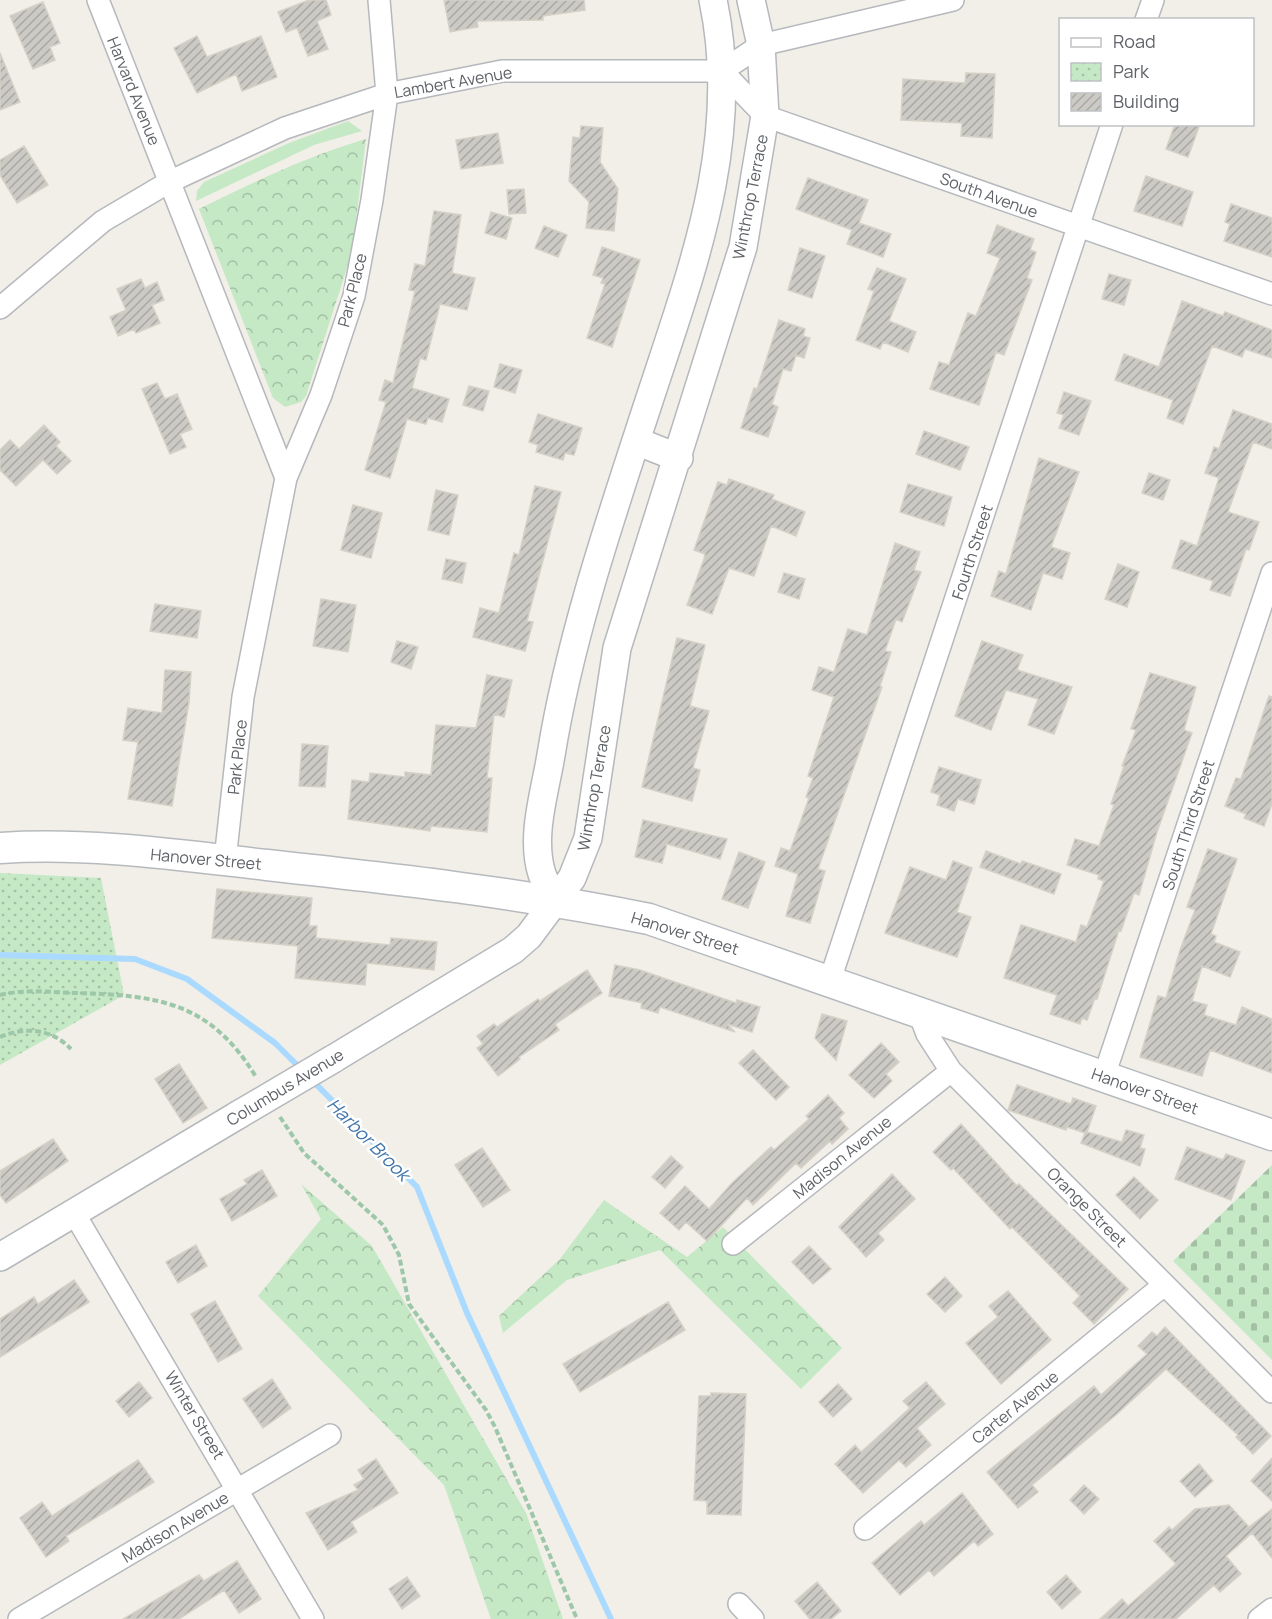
<svg xmlns="http://www.w3.org/2000/svg" width="1272" height="1619" font-family="Manrope,sans-serif">
<style>
.green{fill:#c5e8c5}
.forest{fill:url(#forest-crowns)}
.cemetery{fill:url(#cemetery-stones)}
.park{fill:url(#park-dots)}
.lines{fill:none;stroke-linecap:round;stroke-linejoin:round}
.stream{stroke:#aadaff;stroke-width:6}
.building{fill:url(#building-hatch);stroke:#d6d1c6;stroke-width:1.5}
.minor-casing{stroke:#b5b8bc;stroke-width:24}
.tertiary-casing{stroke:#b5b8bc;stroke-width:30}
.secondary-casing{stroke:#b6babf;stroke-width:33}
.path{stroke:#9cc7a9;stroke-width:4;stroke-dasharray:6 3;stroke-linecap:butt}
.minor{stroke:#fff;stroke-width:21}
.tertiary{stroke:#fff;stroke-width:27}
.secondary{stroke:#fff;stroke-width:30}
.tertiary-bridge-casing{stroke:#b5b8bc;stroke-width:30;stroke-linecap:butt}
.tertiary-bridge{stroke:#fff;stroke-width:27}
.labels{text-anchor:middle;dominant-baseline:central;stroke-width:5;stroke-linejoin:round;paint-order:stroke}
.street-label{font-size:16px;fill:#5f6368;stroke:#fff}
.water-label{font-size:18px;font-style:italic;fill:#4174aa;stroke:#fff}
</style>
<defs>
<pattern id="forest-crowns" width="20" height="18" patternUnits="userSpaceOnUse" patternTransform="scale(1.5)"><rect width="20" height="18" fill="#c5e8c5"/><path d="M2 6a3 3 0 1 1 6 0M12 15a3 3 0 1 1 6 0" fill="none" stroke="#a3c0a4"/></pattern>
<pattern id="cemetery-stones" width="16" height="16" patternUnits="userSpaceOnUse" patternTransform="scale(1.5)"><rect width="16" height="16" fill="#c5e8c5"/><path d="M2 7V4a2 2 0 0 1 4 0v3zM10 15v-3a2 2 0 0 1 4 0v3z" fill="#a3c0a4"/></pattern>
<pattern id="park-dots" width="8" height="8" patternUnits="userSpaceOnUse" patternTransform="scale(1.5)"><rect width="8" height="8" fill="#c5e8c5"/><path d="M2 2h.1M6 6h.1" fill="none" stroke="#a3c0a4" stroke-width="1.8" stroke-linecap="round"/></pattern>
<pattern id="building-hatch" width="6" height="6" patternUnits="userSpaceOnUse" patternTransform="scale(1.5)"><rect width="6" height="6" fill="#cccac5"/><path d="M-1 1l2-2M0 6l6-6M5 7l2-2" fill="none" stroke="#a9a8a4"/></pattern>
</defs>
<rect width="100%" height="100%" fill="#f1efe8"/>
<!-- green -->
<path class="green" d="M348,121L362,131L314,145L196,201L197,191L204,182L289,143Z"/>
<!-- forest -->
<path class="forest" d="M366,139L352,252L306,396L301,402L285,407L273,398L199,209C254,182 307,156 366,139Z
M301,1184L372,1246L526,1513L563,1619H491L444,1485L258,1296L321,1219Z
M604,1200L687,1257L723,1227L842,1348L801,1389L660,1250L567,1280L503,1333L499,1316L560,1259Z"/>
<!-- cemetery -->
<path class="cemetery" d="M1272,1165V1360L1173,1261Z"/>
<!-- park -->
<path class="park" d="M0,873L101,878L124,995L0,1065Z"/>
<g class="lines">
<!-- stream -->
<path class="stream" d="M0,955L135,959L187,979L275,1043L301,1069
M312,1080L417,1187L467,1313L611,1619"/>
</g>
<!-- building -->
<path class="building" d="M309,0H326L331,15L317,21L328,49L308,56L297,28L286,32L278,12Z
M444,0H584L585,10L543,16V20L477,21L478,27L450,32Z
M43,2L60,43L50,47L55,60L33,69L10,16Z
M197,36L207,57L261,36L277,77L242,91L236,74L197,93L174,48Z
M0,53L20,102L0,110Z
M966,73L995,74L992,138L961,136L962,123L901,120L903,79L965,83Z
M1175,124H1200L1188,157L1166,149Z
M581,126L603,128L600,162L618,189L614,231L586,228L589,202L569,181L573,137L580,138Z
M498,133L503,163L461,169L456,140Z
M24,146L48,185L17,203L0,175V160Z
M1146,176L1193,192L1182,226L1134,211Z
M808,178L868,200L859,223L891,234L883,257L847,244L852,230L796,209Z
M524,189L526,213L509,214L507,190Z
M1231,204L1272,218V257L1224,241L1230,224L1225,222Z
M434,211L461,215L452,273L475,278L467,310L440,304L426,360L420,358L412,388L449,399L442,422L428,418L426,424L407,419L390,478L365,470L386,402L379,400L385,380L393,383L415,291L409,290L415,264L425,266Z
M491,212L512,218L506,239L485,233Z
M997,225L1034,239L1030,250L1036,252L1027,278L1032,280L1004,355L996,352L979,405L930,389L939,362L949,365L968,313L976,316L1000,258L987,253Z
M544,226L567,235L558,257L535,248Z
M602,247L640,260L612,347L587,338L605,284L601,283L603,278L593,275Z
M800,248L825,256L812,298L788,290Z
M877,268L906,279L889,321L916,332L908,352L883,342L880,349L856,340L874,291L868,289Z
M1109,274L1131,280L1124,305L1102,299Z
M141,279L145,288L157,282L164,300L152,305L160,323L136,333L134,329L118,336L110,317L126,310L117,289Z
M1182,301L1223,316L1225,312L1272,330V358L1245,349L1242,357L1212,346L1183,424L1167,418L1173,400L1115,380L1124,354L1159,367Z
M779,320L805,329L803,336L810,338L804,358L796,355L791,371L783,369L772,404L778,407L768,437L741,428L754,388L757,389Z
M500,364L522,370L515,393L494,387Z
M157,383L165,399L177,394L192,429L180,434L186,447L170,454L142,389Z
M469,386L489,391L483,411L463,405Z
M1064,392L1091,401L1079,435L1059,428L1064,415L1057,413Z
M1233,410L1272,424V449L1253,442L1228,512L1259,522L1249,550L1246,549L1230,596L1210,590L1213,581L1172,568L1181,540L1197,546L1219,478L1205,473L1214,447L1219,449Z
M538,414L582,428L574,455L565,453L563,460L536,452L538,445L529,442Z
M44,425L60,442L56,446L71,461L57,474L43,460L16,486L0,470V450L10,440L19,449Z
M924,431L969,447L960,470L916,454Z
M1039,458L1079,472L1051,547L1070,553L1062,579L1043,573L1031,610L991,596L999,571L1006,574Z
M1149,473L1170,480L1163,500L1142,493Z
M729,479L774,495L772,499L805,512L796,536L771,526L754,576L729,568L712,614L687,605L704,559L705,554L694,550L718,482L727,485Z
M908,484L952,497L944,526L900,512Z
M535,486L561,492L527,621L533,622L525,651L473,637L480,608L499,613L514,553L519,555Z
M436,490L458,495L449,535L428,530Z
M353,505L382,513L371,558L341,550Z
M895,543L920,552L914,570L921,572L902,622L896,619L885,651L891,652L880,686L882,687L818,869L825,871L810,923L786,916L798,874L775,866L781,848L790,851L809,798L806,797L813,778L808,776L834,697L812,690L819,667L834,672L848,629L867,635Z
M446,559L466,563L462,583L442,579Z
M1118,564L1139,572L1127,607L1105,599Z
M784,573L805,579L799,599L778,592Z
M321,599L356,605L348,652L313,646Z
M155,604L201,611L197,638L150,631Z
M677,638L705,645L690,706L709,711L693,768L700,770L692,801L642,787Z
M397,641L418,647L411,669L391,662Z
M982,641L1023,655L1017,670L1072,687L1054,734L1028,725L1038,699L1006,690L991,730L955,716Z
M165,670L191,672L189,702L172,806L128,799L138,742L123,740L128,708L162,713Z
M1150,673L1196,687L1184,730L1192,733L1157,832L1139,895L1134,893L1121,931L1119,930L1097,999L1095,998L1087,1020L1082,1018L1080,1024L1050,1014L1057,995L1004,978L1021,925L1076,942L1081,925L1087,927L1104,881L1098,879L1099,875L1067,865L1075,839L1099,846L1114,805L1111,804L1124,766H1122L1136,730L1131,729Z
M487,675L512,680L504,717L494,714L487,778H492L487,832L431,826L430,831L348,819L352,780L369,782L370,773L405,777V772L431,775L436,725L476,728Z
M1269,696L1272,697V804L1264,826L1244,818L1246,814L1225,806L1236,778L1241,779Z
M302,744L328,746L325,787L299,786Z
M939,767L981,780L974,804L958,799L954,811L937,805L940,795L931,792Z
M643,820L727,839L720,859L667,844L662,863L635,857Z
M1208,849L1237,859L1211,934L1216,936L1214,942L1240,952L1230,977L1202,966L1192,1001L1207,1005L1204,1015L1236,1025L1242,1007L1272,1019V1073L1210,1050L1202,1076L1140,1057L1158,996L1166,998L1180,950L1195,910L1187,907Z
M986,851L1021,864L1022,861L1061,874L1054,894L980,867Z
M739,852L765,862L748,908L722,899Z
M953,861L972,868L957,912L971,917L957,957L885,933L910,867L946,880Z
M217,889L312,898L309,926H317L316,938L390,945L391,938L437,942L434,970L367,963L365,985L295,978L298,946L212,938Z
M615,965L640,970L736,1003L737,1000L760,1007L752,1032L727,1024L735,1032L660,1007L658,1013L641,1008L642,1003L609,996Z
M587,970L602,993L555,1024L559,1030L519,1057L520,1059L498,1076L477,1048L483,1044L477,1036L494,1024L497,1027L538,999L540,1001Z
M822,1014L847,1021L836,1060L815,1038Z
M881,1043L899,1062L886,1074L892,1081L874,1098L849,1075Z
M753,1050L789,1087L776,1100L739,1063Z
M179,1064L207,1108L183,1123L155,1079Z
M1017,1085L1071,1104L1073,1098L1096,1106L1087,1132L1122,1142L1126,1130L1144,1135L1140,1148L1145,1149L1140,1166L1081,1143L1085,1133L1067,1127L1066,1130L1008,1110Z
M828,1095L844,1113L839,1118L848,1129L832,1144L830,1141L801,1168L796,1163L753,1205L747,1198L707,1241L686,1222L679,1230L660,1213L685,1186L709,1209L732,1183L771,1147L774,1150L809,1119L806,1116Z
M961,1124L1017,1186L1019,1184L1128,1289L1094,1324L1073,1303L1080,1296L1012,1227L1010,1229L953,1168L951,1170L933,1152Z
M53,1139L68,1161L6,1203L0,1195V1171Z
M1187,1147L1223,1160L1226,1154L1245,1161L1231,1200L1175,1179Z
M482,1148L510,1190L483,1207L455,1165Z
M671,1156L683,1167L665,1188L652,1177Z
M262,1170L277,1196L232,1221L220,1199L247,1184L244,1180Z
M892,1174L915,1199L878,1233L884,1240L866,1257L839,1227Z
M1134,1177L1158,1200L1140,1219L1116,1195Z
M196,1245L207,1266L178,1283L166,1262Z
M809,1246L831,1269L813,1284L792,1262Z
M945,1277L962,1296L945,1312L927,1294Z
M74,1280L89,1302L0,1357V1319L34,1297L38,1304Z
M1008,1291L1051,1340L1001,1384L966,1343L998,1317L989,1306Z
M215,1301L242,1349L218,1362L191,1314Z
M668,1302L685,1330L580,1392L563,1364Z
M1165,1327L1271,1436L1253,1454L1236,1437L1238,1435L1166,1369L1117,1414L1032,1485L1038,1492L1018,1508L987,1472L1094,1386L1101,1395L1147,1354L1138,1346L1152,1332L1157,1336Z
M272,1379L291,1408L263,1428L243,1399Z
M139,1382L152,1398L129,1417L116,1401Z
M926,1382L945,1404L917,1428L931,1445L906,1467L899,1460L863,1493L835,1464L855,1445L861,1452L910,1408L903,1401Z
M838,1384L852,1399L833,1417L819,1402Z
M711,1393L746,1394L741,1515L707,1514V1501L694,1500L699,1396H711Z
M1272,1458V1501L1251,1481Z
M376,1459L398,1493L351,1522L357,1532L328,1550L306,1513L358,1490L354,1485L364,1479L358,1470Z
M138,1460L154,1482L66,1536L69,1541L46,1557L20,1518L42,1502L52,1516Z
M1199,1464L1213,1481L1195,1497L1180,1481Z
M1084,1485L1099,1499L1084,1514L1070,1500Z
M962,1493L993,1534L978,1546L974,1541L934,1576L929,1570L900,1595L872,1563L921,1521L924,1525Z
M1229,1505L1249,1527L1272,1509V1558L1252,1533L1226,1556L1241,1574L1220,1592L1214,1585L1176,1619H1100L1122,1599L1128,1606L1176,1564L1154,1541L1169,1527L1172,1530L1195,1509Z
M237,1561L261,1599L239,1613L224,1590L179,1619H123L199,1575L204,1581Z
M1066,1575L1081,1592L1062,1609L1047,1592Z
M407,1577L420,1596L402,1609L389,1589Z
M817,1582L841,1611L831,1619H810L795,1601Z"/>
<g class="lines">
<defs>
<path id="minor" d="M98,0L286,478
M1146,20L1153,0
M722,71L765,116L1272,294
M0,308L103,221L169,182L285,128L387,94L502,71H722L761,45L953,0
M225,860L243,697L286,478L321,395L354,296L372,200L387,94L379,0
M830,980L1112,124
M918,1010L927,1034L951,1071L1272,1392
M1104,1076L1272,573
M74,1213L313,1619
M733,1244L951,1071
M865,1529L1164,1285
M739,1604L753,1619
M19,1619L330,1435
M1259,1619L1272,1609"/>
<path id="tertiary" d="M636,441L679,458
M555,900C551,892 545,883 542,874C530,837 545,792 551,755C570,637 611,517 648,404C691,272 743,141 713,0
M333,1059L513,950L529,936L572,878L588,838L617,648L743,247L765,116L761,45L751,0
M0,1257L238,1115"/>
<path id="secondary" d="M0,848C88,842 179,855 267,865C395,879 522,893 649,919L1272,1135"/>
</defs>
<!-- minor casing -->
<use href="#minor" class="minor-casing"/>
<!-- tertiary casing -->
<use href="#tertiary" class="tertiary-casing"/>
<!-- secondary casing -->
<use href="#secondary" class="secondary-casing"/>
<!-- path -->
<path class="path" d="M0,995C24,989 50,992 74,993C156,995 210,1001 256,1077
M0,1037C26,1026 52,1029 71,1049
M280,1117L304,1153L383,1225L399,1255L409,1304L486,1410L495,1427L577,1619"/>
<!-- minor -->
<use href="#minor" class="minor"/>
<!-- tertiary -->
<use href="#tertiary" class="tertiary"/>
<!-- secondary -->
<use href="#secondary" class="secondary"/>
<defs>
<path id="tertiary-bridge" d="M238,1115L333,1059"/>
</defs>
<!-- tertiary-bridge casing -->
<use href="#tertiary-bridge" class="tertiary-bridge-casing"/>
<!-- tertiary-bridge -->
<use href="#tertiary-bridge" class="tertiary-bridge"/>
</g>
<g class="labels">
<!-- street labels -->
<g class="street-label">
<text transform="translate(453 82) rotate(-10)">Lambert Avenue</text>
<text transform="translate(134 91) rotate(68)">Harvard Avenue</text>
<text transform="translate(989 195) rotate(20)">South Avenue</text>
<text transform="translate(750 197) rotate(-79)">Winthrop Terrace</text>
<text transform="translate(352 290) rotate(-76)">Park Place</text>
<text transform="translate(972 552) rotate(-72)">Fourth Street</text>
<text transform="translate(237 757) rotate(-84)">Park Place</text>
<text transform="translate(594 788) rotate(-80)">Winthrop Terrace</text>
<text transform="translate(1188 825) rotate(-72)">South Third Street</text>
<text transform="translate(206 859) rotate(5)">Hanover Street</text>
<text transform="translate(685 933) rotate(17)">Hanover Street</text>
<text transform="translate(285 1087) rotate(-31)">Columbus Avenue</text>
<text transform="translate(1145 1091) rotate(19)">Hanover Street</text>
<text transform="translate(842 1157) rotate(-39)">Madison Avenue</text>
<text transform="translate(1087 1207) rotate(45)">Orange Street</text>
<text transform="translate(1015 1407) rotate(-39)">Carter Avenue</text>
<text transform="translate(195 1415) rotate(59)">Winter Street</text>
<text transform="translate(175 1527) rotate(-31)">Madison Avenue</text>
</g>
<!-- water labels -->
<g class="water-label">
<text transform="translate(369 1139) rotate(45)">Harbor Brook</text>
</g>
</g>
<!-- legend -->
<rect x="1059" y="18" width="195" height="108" fill="#ffffff" stroke="#bfc1c3" stroke-width="1.5"/>
<rect x="1071" y="38" width="30" height="9" fill="#ffffff" stroke="#bfc1c3" stroke-width="1.5"/>
<text x="1113" y="48" font-size="18" fill="#5f6368">Road</text>
<rect x="1071" y="63" width="30" height="18" fill="url(#park-dots)" stroke="#bfc1c3" stroke-width="1.5"/>
<text x="1113" y="78" font-size="18" fill="#5f6368">Park</text>
<rect x="1071" y="93" width="30" height="18" fill="url(#building-hatch)" stroke="#bfc1c3" stroke-width="1.5"/>
<text x="1113" y="108" font-size="18" fill="#5f6368">Building</text>
</svg>
